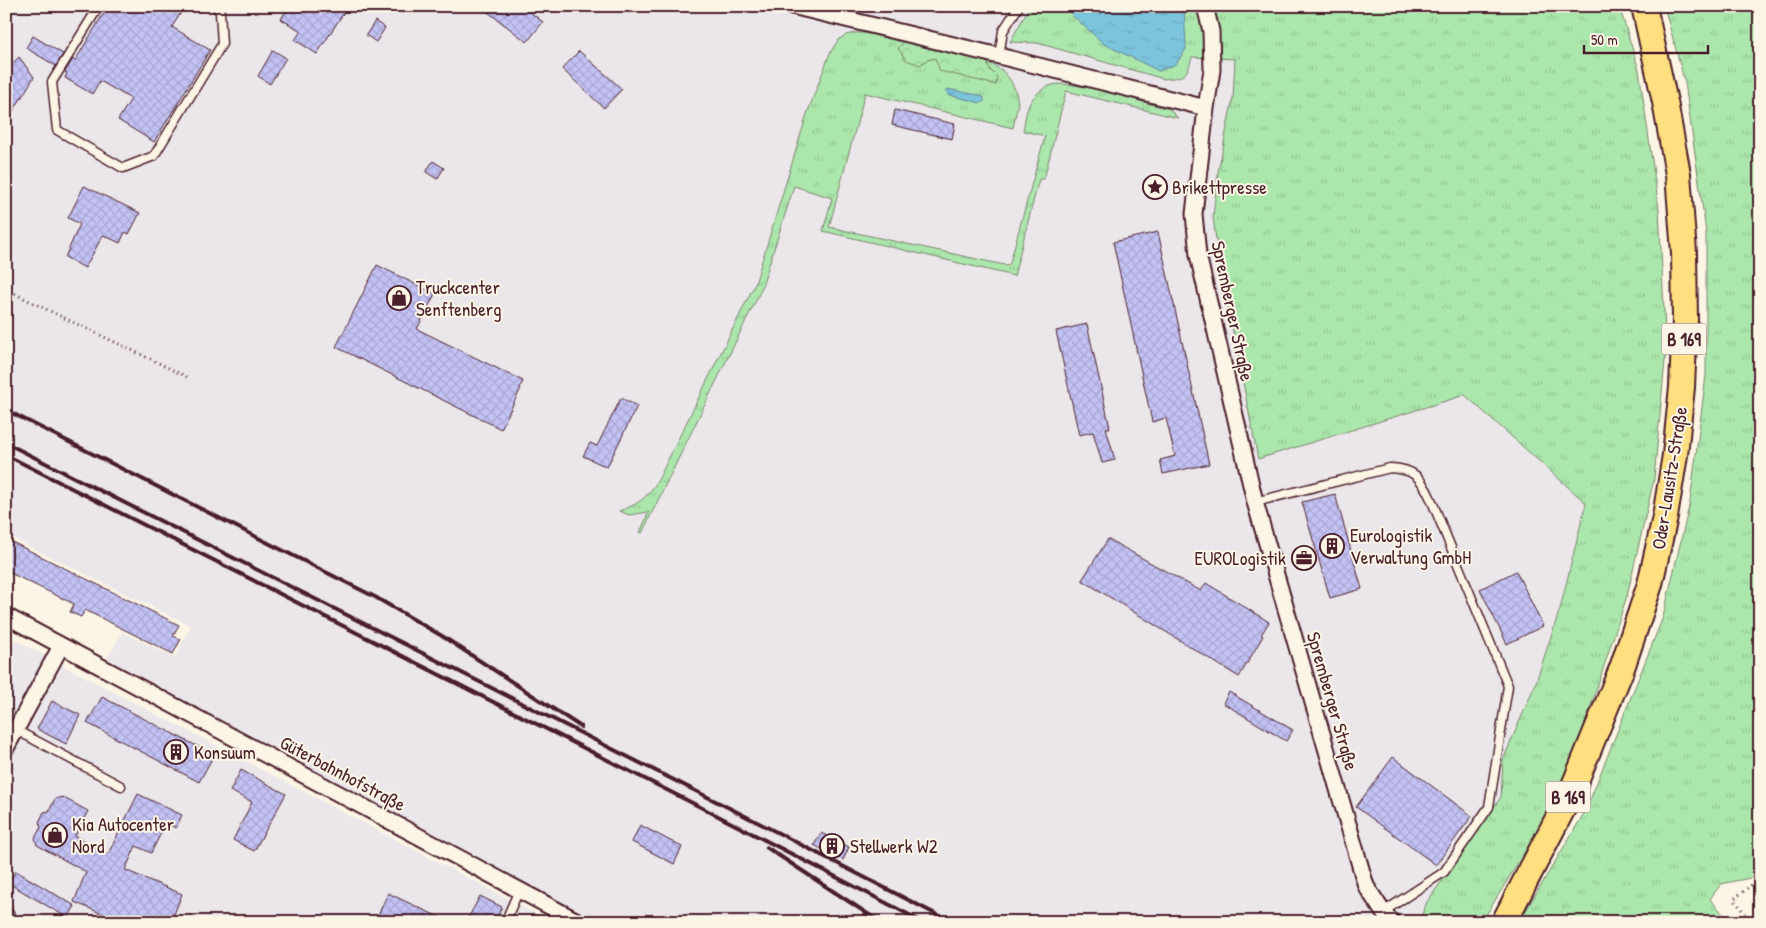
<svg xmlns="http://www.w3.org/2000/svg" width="1766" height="928" font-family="'Patrick Hand',sans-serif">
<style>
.built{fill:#ebe6ea}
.grass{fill:url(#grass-tufts);stroke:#7a836c}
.forest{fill:url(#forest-crowns);stroke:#7a836c}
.water{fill:url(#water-ripples);stroke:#678295}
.building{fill:url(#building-cross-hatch);stroke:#4a1f2b}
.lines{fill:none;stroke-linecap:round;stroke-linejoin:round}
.service-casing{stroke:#4a1f2b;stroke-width:11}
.minor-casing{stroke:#4a1f2b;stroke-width:19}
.trunk-casing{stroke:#4a1f2b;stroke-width:28}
.path{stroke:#4a1f2b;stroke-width:3;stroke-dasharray:1 4;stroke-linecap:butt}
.service{stroke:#fcf5e5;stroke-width:8}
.minor{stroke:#fcf5e5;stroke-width:15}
.trunk{stroke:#ffdf80;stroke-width:24}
.rail{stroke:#4a1f2b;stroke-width:4}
.labels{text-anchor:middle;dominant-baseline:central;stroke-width:4;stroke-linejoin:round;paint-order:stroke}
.shield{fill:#fcf5e5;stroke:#7f5f63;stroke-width:1}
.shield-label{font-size:18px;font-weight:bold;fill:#4a1f2b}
.poi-label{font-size:19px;fill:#4a1f2b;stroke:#fcf5e5;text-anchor:start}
.street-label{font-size:19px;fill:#4a1f2b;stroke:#fcf5e5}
</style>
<defs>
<pattern id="grass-tufts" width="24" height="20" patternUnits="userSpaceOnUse" patternTransform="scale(1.25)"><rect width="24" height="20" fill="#abe7ac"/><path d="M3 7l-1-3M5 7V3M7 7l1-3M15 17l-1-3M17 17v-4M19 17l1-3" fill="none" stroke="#95c694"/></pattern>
<pattern id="forest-crowns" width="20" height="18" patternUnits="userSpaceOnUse" patternTransform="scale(1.25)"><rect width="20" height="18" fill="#abe7ac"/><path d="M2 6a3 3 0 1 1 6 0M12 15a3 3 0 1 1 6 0" fill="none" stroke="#95c694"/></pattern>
<pattern id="water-ripples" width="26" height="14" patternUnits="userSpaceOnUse" patternTransform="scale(1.25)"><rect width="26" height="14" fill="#7bc4dc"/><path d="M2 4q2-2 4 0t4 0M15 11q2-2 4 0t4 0" fill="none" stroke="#6ca8bd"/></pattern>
<pattern id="building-cross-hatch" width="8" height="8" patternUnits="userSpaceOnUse" patternTransform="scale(1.25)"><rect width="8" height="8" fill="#c3c2f4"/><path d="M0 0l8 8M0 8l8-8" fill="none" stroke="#a9a6d1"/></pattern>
</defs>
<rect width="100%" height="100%" fill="#fcf5e5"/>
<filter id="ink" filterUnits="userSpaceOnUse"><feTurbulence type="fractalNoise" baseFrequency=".02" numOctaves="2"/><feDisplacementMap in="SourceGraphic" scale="10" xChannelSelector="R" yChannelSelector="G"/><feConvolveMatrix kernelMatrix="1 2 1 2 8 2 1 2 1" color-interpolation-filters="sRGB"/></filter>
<g filter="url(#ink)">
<!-- built -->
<path class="built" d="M6,6H1205L1212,59L1236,58L1643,301L1517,844L1468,922H590L165,696L167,691L107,659L122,632L175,658L191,626L6,535Z
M6,635L106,688L552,922H6Z"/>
<!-- grass -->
<path class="grass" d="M1030,6H1619L1639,70L1659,209L1666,350L1654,479L1627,596L1577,748L1538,830L1482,922H1419L1427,902L1501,797L1503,760L1535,685L1560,609L1586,503L1465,395L1258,459L1218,255L1213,217L1218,172L1233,98L1235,59L1192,57C1187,77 1184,77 1164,79L1037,43L1010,42Z
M1664,6H1760V481L1756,536L1760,571V876L1721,884L1710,899L1730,922H1519L1586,810L1663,617L1690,502L1706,375V232L1685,83Z
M855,33H864L904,42L898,49L927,60L935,58L938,63L997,77L990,70L987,62L1002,70L1011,81L1016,92L1018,103L1013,128L865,93L829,227L1009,266L1045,136L1023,131C1025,120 1026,107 1033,98C1038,92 1045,87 1052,85C1073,79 1144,103 1169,109L1178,118L1066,91L1044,179H1039L1014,276L823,231L832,198L794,186L761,290L642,533L640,532L649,512L629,515L619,511C637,505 647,498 657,482L755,284L807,114L830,53L838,40L846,35Z"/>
<!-- forest -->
<path class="forest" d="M904,42L987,62L990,70L997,77L996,85L940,71L935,58L927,60L920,65L906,60L898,48Z"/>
<!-- water -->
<path class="water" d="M1062,6H1184L1186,49L1176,64L1159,71L1104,44Z
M948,89L982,96L984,98V101L981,103L949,95L946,92Z"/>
<!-- building -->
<path class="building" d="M108,6H185L172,27L210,50L154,142L118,120L131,99L100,81L92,94L65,78L67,73L65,72L73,59L75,61Z
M289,6H348L317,54L295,40L301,31L281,19Z
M480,6H522L543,22L527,42Z
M375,21L385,28L376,42L366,35Z
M33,36L63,54L56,66L26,48Z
M273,50L286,58L270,84L258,76Z
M579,51L622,89L604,108L562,69Z
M19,57L34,77L6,123V70Z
M895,110L955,124L952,139L892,125Z
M433,161L444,168L437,179L426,172Z
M84,186L140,213L129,234L125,232L120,243L103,235L85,268L65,257L80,224L68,218Z
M1158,232L1209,464L1163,474L1160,460L1175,456L1166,418L1152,422L1113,242Z
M377,265L435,294L417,329L523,381L520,387L521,388L501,429L336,347Z
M1087,324L1110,428H1106L1115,460L1102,463L1093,432L1079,435L1056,331Z
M621,398L637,406L607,467L583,456L590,443L597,446Z
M1335,494L1362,589L1330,598L1302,502Z
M6,539L179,625L173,636L181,639L173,654L85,610L81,617L70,612L74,604L6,571Z
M1108,539L1201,591L1206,583L1269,622L1261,635L1263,636L1239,677L1082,580Z
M1516,571L1543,626L1507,644L1480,589Z
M1229,692L1293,730L1286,741L1223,703Z
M102,697L214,755L199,782L87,723Z
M52,701L80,715L66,744L37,729Z
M1393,757L1472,816L1436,865L1356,807Z
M241,770L286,794L254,851L233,840L252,802L230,791Z
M138,794L182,815L176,828L166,823L151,853L136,846L125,870L182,894L171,922H122L74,902L86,872L37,845L35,838L41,827L39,822L44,812L49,811L55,799L62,797L88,811L75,836L108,854Z
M640,825L682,847L674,864L632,842Z
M821,833L849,847L843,860L814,845Z
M16,871L75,906L68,918L8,883Z
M388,893L411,904L450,922H375Z
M480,896L502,907L495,922H466Z"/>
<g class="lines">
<defs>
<path id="service" d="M99,6L52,82L57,130L123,168L154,156L222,44L220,12L216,6
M999,56L1003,31L1019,6
M1255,502L1390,468C1414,469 1421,477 1431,499L1508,686L1489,807L1444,872L1383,912
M16,730L121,786
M6,909L14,922
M505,922L519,890"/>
<path id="minor" d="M792,6L999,56L1206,108
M1205,6L1211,31L1212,70L1206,108L1194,214L1198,255L1255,502L1366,886L1383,912L1392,922
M6,616L579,922
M6,748L61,646"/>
<path id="trunk" d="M1504,922L1571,793L1622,668L1650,584L1665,517L1675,455L1682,387L1685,319L1684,253L1678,174L1665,102L1644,6"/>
</defs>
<!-- service casing -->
<use href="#service" class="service-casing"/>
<!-- minor casing -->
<use href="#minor" class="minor-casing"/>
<!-- trunk casing -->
<use href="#trunk" class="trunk-casing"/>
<!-- path -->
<path class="path" d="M6,289C66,320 127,347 187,377
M1760,481L1756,536L1760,571
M1751,922L1734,899L1760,878"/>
<!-- service -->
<use href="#service" class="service"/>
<!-- minor -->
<use href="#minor" class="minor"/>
<!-- trunk -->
<use href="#trunk" class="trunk"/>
<!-- rail -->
<path class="rail" d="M6,410L375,597L442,636L581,727
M6,443L761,824L951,922
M6,455L720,817L923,922
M766,847L880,922"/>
</g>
</g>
<!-- icons -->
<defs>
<symbol id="sight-ring" viewBox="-11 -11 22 22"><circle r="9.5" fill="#fcf5e5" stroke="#4a1f2b" stroke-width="1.5"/><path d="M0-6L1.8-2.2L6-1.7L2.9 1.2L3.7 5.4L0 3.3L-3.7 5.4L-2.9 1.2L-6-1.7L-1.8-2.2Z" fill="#4a1f2b"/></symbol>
<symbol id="shop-ring" viewBox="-11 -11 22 22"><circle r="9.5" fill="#fcf5e5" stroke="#4a1f2b" stroke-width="1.5"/><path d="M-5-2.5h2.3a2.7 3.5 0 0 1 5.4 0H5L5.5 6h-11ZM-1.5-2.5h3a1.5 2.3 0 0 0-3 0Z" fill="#4a1f2b"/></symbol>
<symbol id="building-ring" viewBox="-11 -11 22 22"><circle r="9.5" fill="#fcf5e5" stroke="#4a1f2b" stroke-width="1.5"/><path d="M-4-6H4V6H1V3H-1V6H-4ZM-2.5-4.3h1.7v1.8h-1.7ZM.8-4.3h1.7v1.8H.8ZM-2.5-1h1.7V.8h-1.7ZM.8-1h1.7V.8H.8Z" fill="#4a1f2b"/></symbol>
<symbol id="office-ring" viewBox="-11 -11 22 22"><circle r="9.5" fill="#fcf5e5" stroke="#4a1f2b" stroke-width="1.5"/><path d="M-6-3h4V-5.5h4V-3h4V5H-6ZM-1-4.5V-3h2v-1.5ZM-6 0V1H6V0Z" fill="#4a1f2b"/></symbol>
</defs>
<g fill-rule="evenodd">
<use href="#sight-ring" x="1141" y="173" width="28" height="28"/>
<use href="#shop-ring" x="385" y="284" width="28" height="28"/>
<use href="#building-ring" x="1318" y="532" width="28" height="28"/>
<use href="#office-ring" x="1290" y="544" width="28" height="28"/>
<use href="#building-ring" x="162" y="738" width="28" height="28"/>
<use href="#shop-ring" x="41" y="821" width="28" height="28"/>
<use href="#building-ring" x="818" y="832" width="28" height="28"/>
</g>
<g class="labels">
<!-- shield labels -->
<g class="shield">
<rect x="1661.5" y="323.5" width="45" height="31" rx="4"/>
<rect x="1545.5" y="781.5" width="45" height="31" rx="4"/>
</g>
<g class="shield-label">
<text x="1684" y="339">B 169</text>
<text x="1568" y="797">B 169</text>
</g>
<!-- poi labels -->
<g class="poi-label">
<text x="1172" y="187">Brikettpresse</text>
<text x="416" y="287">Truckcenter<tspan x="416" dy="22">Senftenberg</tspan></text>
<text x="1350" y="535">Eurologistik<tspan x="1350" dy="22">Verwaltung GmbH</tspan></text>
<text x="1286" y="558" text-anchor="end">EUROLogistik</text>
<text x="194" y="752">Konsuum</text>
<text x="72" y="824">Kia Autocenter<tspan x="72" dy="22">Nord</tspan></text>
<text x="850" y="846">Stellwerk W2</text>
</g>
<!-- street labels -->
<g class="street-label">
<text transform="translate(1233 311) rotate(78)">Spremberger Straße</text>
<text transform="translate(1669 478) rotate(-81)">Oder-Lausitz-Straße</text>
<text transform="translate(1333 701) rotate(74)">Spremberger Straße</text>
<text transform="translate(343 773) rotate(28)">Güterbahnhofstraße</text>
</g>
</g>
<!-- margin -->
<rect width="1766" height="928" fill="none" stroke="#fcf5e5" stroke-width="25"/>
<rect x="12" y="12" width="1741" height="903" fill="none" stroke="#4a1f2b" stroke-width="2" filter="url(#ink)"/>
<!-- scale -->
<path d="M1584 45v8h124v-8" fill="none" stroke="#4a1f2b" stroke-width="2.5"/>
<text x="1591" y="45" font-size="15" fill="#4a1f2b" stroke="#fcf5e5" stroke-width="4" paint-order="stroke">50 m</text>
</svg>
